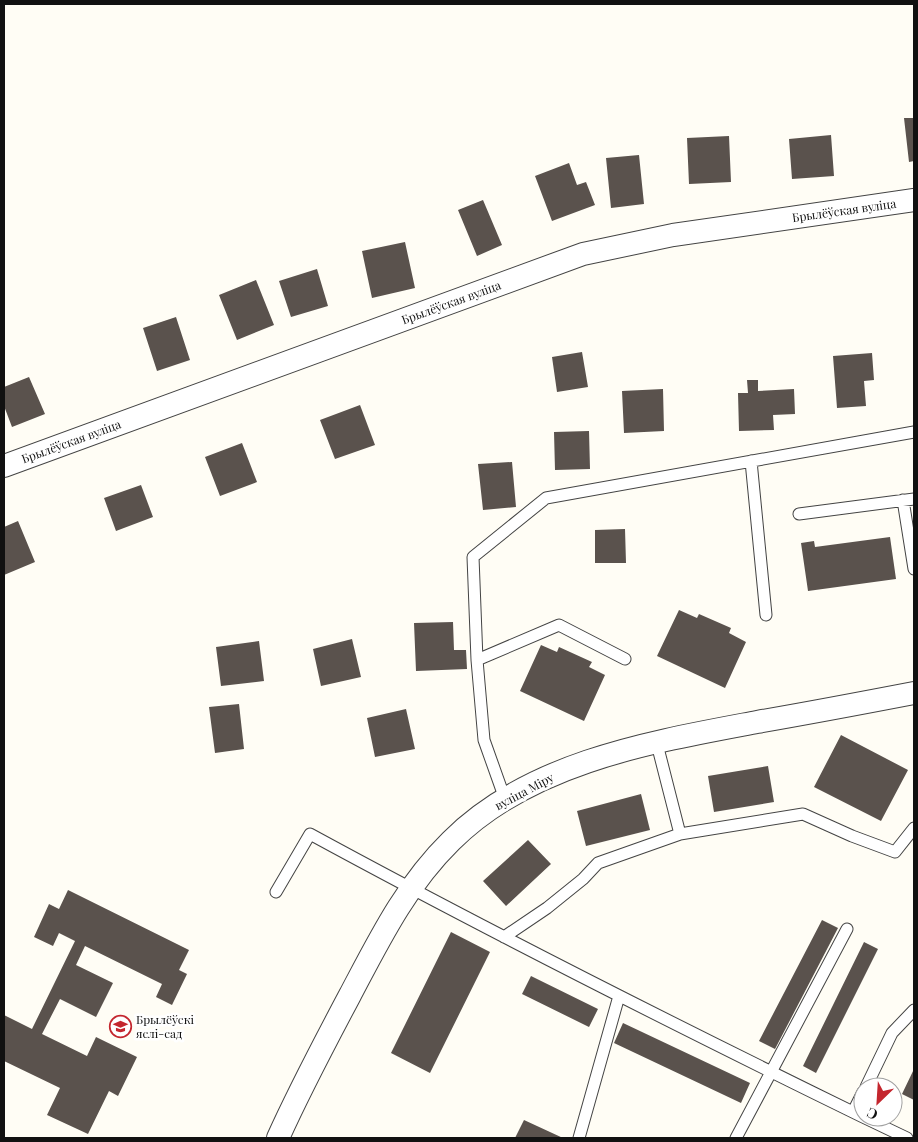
<svg xmlns="http://www.w3.org/2000/svg" width="918" height="1142" font-family="'Playfair Display',serif">
<style>
.building{fill:#5a524d}
.lines{fill:none;stroke-linecap:round;stroke-linejoin:round}
.lane-casing{stroke:#444;stroke-width:13}
.street-casing{stroke:#444;stroke-width:24}
.lane{stroke:#fff;stroke-width:11}
.street{stroke:#fff;stroke-width:22}
.labels{text-anchor:middle;dominant-baseline:central;stroke-width:5;stroke-linejoin:round;paint-order:stroke}
.street-label{font-size:12px;fill:#111;stroke:#fff}
.poi-label{font-size:12px;fill:#111;stroke:#fff;text-anchor:start}
</style>
<rect width="100%" height="100%" fill="#fffdf5"/>
<!-- building -->
<path class="building" d="M904,118H914V161L909,162Z
M831,135L834,176L792,179L789,139Z
M729,136L731,182L689,184L687,138Z
M639,155L644,204L611,208L606,158Z
M569,163L577,185L586,182L595,205L552,221L535,176Z
M483,200L502,245L477,256L458,210Z
M405,242L415,288L372,298L362,251Z
M317,269L328,306L291,317L279,281Z
M256,280L274,325L237,340L219,295Z
M176,317L190,360L157,371L143,328Z
M582,352L588,387L557,392L552,357Z
M872,353L874,380L864,381L866,406L837,408L833,356Z
M29,377L45,414L12,427L4,406V387Z
M747,380H758V391L794,389L795,414L773,415L774,430L739,431L738,393H748Z
M663,389L664,431L624,433L622,391Z
M360,405L375,445L335,459L320,420Z
M589,431L590,469L555,470L554,432Z
M242,443L257,482L220,496L205,457Z
M512,462L516,507L483,510L478,464Z
M141,485L153,517L116,531L104,498Z
M18,521L35,562L4,575V527Z
M625,529L626,563H595V530Z
M890,537L896,579L808,591L801,543L814,541L815,547Z
M679,610L697,618L699,614L731,628L729,633L746,642L725,688L657,656Z
M453,622L454,650H466L467,669L416,671L414,623Z
M352,639L361,677L321,686L313,649Z
M259,641L264,681L221,686L216,647Z
M541,645L557,652L559,647L592,662L589,667L605,675L584,721L520,691Z
M239,704L244,749L215,753L209,707Z
M406,709L415,749L375,757L367,718Z
M841,735L908,770L881,821L814,787Z
M768,766L774,802L714,812L708,776Z
M641,794L650,830L586,846L577,811Z
M528,840L551,864L506,906L483,881Z
M68,890L189,950L179,970L187,974L172,1005L156,997L162,984L85,946L76,965L113,983L96,1017L60,999L42,1034L87,1056L96,1037L137,1057L118,1096L109,1091L88,1134L47,1115L60,1088L4,1061V1015L32,1029L75,941L59,933L53,946L34,937L49,904L59,909Z
M822,920L838,928L775,1049L759,1041Z
M451,932L490,952L430,1073L391,1053Z
M864,942L878,949L816,1073L803,1066Z
M531,976L598,1009L589,1027L522,994Z
M623,1023L750,1083L741,1103L614,1043Z
M914,1069V1100L902,1094Z
M524,1120L563,1138H515Z"/>
<g class="lines">
<defs>
<path id="lane" d="M751,461L766,615
M903,500L914,569
M799,514L914,499
M477,660L559,625L625,659
M657,744L680,834L803,814L852,836L895,852L914,828
M505,799L484,740L477,660L473,557L546,498L914,432
M276,892L310,834C492,933 677,1026 863,1117
M504,937L547,908L583,879L598,863L680,834
M866,1087L892,1033L914,1010
M853,1112L863,1092
M863,1117L907,1138
M579,1138L619,996
M736,1138L847,929"/>
<path id="street" d="M4,466L583,254L673,235L914,200
M278,1138C300,1089 325,1042 350,995C379,940 406,885 451,841C530,762 651,742 757,722C809,713 862,703 914,693"/>
</defs>
<!-- lane casing -->
<use href="#lane" class="lane-casing"/>
<!-- street casing -->
<use href="#street" class="street-casing"/>
<!-- lane -->
<use href="#lane" class="lane"/>
<!-- street -->
<use href="#street" class="street"/>
</g>
<!-- icons -->
<defs>
<symbol id="school-ring" viewBox="-11 -11 22 22"><circle r="9.5" fill="#fff" stroke="#c4262e" stroke-width="1.5"/><path d="M0-5L7-2L0 1L-7-2ZM-4 1L0 2.5L4 1V4Q0 6-4 4Z" fill="#c4262e"/></symbol>
</defs>
<g fill-rule="evenodd">
<use href="#school-ring" x="108" y="1014" width="25" height="25"/>
</g>
<g class="labels">
<!-- street labels -->
<g class="street-label">
<text transform="translate(844 210) rotate(-8)">Брылёўская вуліца</text>
<text transform="translate(451 302) rotate(-20)">Брылёўская вуліца</text>
<text transform="translate(71 441) rotate(-20)">Брылёўская вуліца</text>
<text transform="translate(524 791) rotate(-28)">вуліца Міру</text>
</g>
<!-- poi labels -->
<g class="poi-label">
<text x="136" y="1019">Брылёўскі<tspan x="136" dy="14">яслі-сад</tspan></text>
</g>
</g>
<!-- border -->
<rect width="918" height="1142" fill="none" stroke="#111111" stroke-width="10"/>
<!-- north arrow -->
<g transform="translate(878 1102) rotate(205)"><circle r="24" fill="#ffffff" stroke="#a0a0a0"/>
<path d="M0-4L9 19L0 12L-9 19Z" fill="#c4262e"/>
<text y="-8" font-size="14" font-weight="bold" text-anchor="middle" fill="#111111">С</text>
</g>
</svg>
